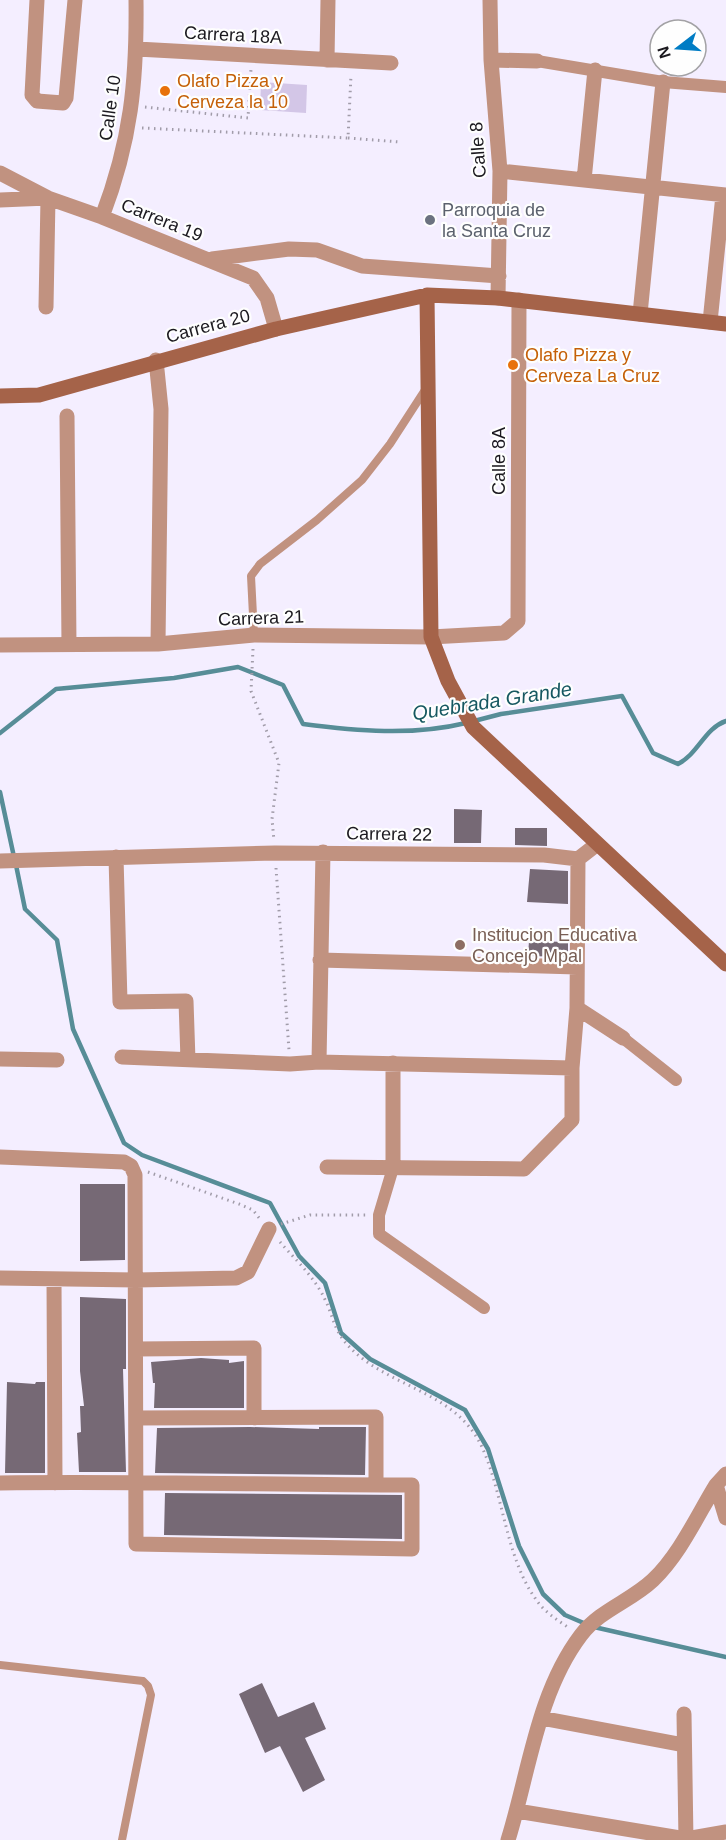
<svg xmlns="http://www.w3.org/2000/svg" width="726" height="1840" font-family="Arial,sans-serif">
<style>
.green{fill:#d3c6e7}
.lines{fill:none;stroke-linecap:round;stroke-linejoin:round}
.stream{stroke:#578d97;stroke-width:4.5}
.building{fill:#766975}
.path{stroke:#a19ca9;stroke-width:3;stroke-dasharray:1.5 4.5;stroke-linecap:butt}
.service{stroke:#c19280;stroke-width:8}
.pedestrian{stroke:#c19280;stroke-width:12}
.minor{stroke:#c19280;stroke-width:15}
.secondary{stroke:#a56349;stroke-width:15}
.food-dot{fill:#e8710a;stroke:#fefefe;stroke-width:2}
.worship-dot{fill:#6b7280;stroke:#fefefe;stroke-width:2}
.education-dot{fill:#8d6e63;stroke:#fefefe;stroke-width:2}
.labels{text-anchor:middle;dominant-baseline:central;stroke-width:4.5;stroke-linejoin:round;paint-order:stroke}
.street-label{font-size:18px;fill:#1b191f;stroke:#fefefe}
.food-label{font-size:18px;fill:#c56008;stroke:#fefefe;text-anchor:start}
.worship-label{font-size:18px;fill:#5b616d;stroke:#fefefe;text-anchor:start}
.education-label{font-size:18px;fill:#785e54;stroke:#fefefe;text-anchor:start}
.water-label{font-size:20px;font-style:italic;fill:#165861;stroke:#fefefe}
</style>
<rect width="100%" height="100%" fill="#f4eeff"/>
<!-- green -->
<path class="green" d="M261,82L307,85L306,113L260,110Z"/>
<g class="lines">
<!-- stream -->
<path class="stream" d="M474,721L501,714L622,696L653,753L678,764C698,754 705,728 726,721
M0,733L56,689L174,678L238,667L283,685L303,724C356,731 413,736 466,723
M0,792L14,857
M16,865L25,909L57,940L73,1029L124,1143L142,1155L270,1203L299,1256L325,1283L341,1333L370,1359L465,1410L488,1449L519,1546L543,1594L565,1615L586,1624
M594,1627L726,1657"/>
</g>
<!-- building -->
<path class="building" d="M454,809L482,810L481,843H454Z
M515,828H547V846L515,845Z
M530,869L568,871V904L527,902Z
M529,941L568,942V957L528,956Z
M80,1184H125V1260L80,1261Z
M80,1297L126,1299V1369H123L126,1472H79L77,1433L81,1432L80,1406H84L80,1371Z
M201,1358L229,1360V1363L244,1361V1408H154L155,1383H153L151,1362Z
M7,1382L35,1384L36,1382H45V1473H5Z
M250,1427L319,1429V1427H366L365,1475L155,1473L157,1428Z
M165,1493L402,1495V1539L164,1535Z
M262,1683L278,1717L314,1702L326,1729L305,1738L325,1780L303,1792L280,1746L265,1753L239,1694Z"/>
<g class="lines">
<!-- path -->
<path class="path" d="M145,107L248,118L251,69
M142,128L348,138L351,75
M348,138L400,142
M253,649L251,691L279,763L272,819L274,841
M276,868L289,1050
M148,1172L239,1204L253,1210L260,1219
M281,1224L310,1215H366
M280,1242C292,1256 308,1271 318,1287C338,1318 328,1332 363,1359C403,1389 455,1396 480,1443C503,1489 505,1556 535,1598C543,1611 556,1619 569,1628"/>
<!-- service -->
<path class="service" d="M254,635L251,576L260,564L317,520L362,480L390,444L425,390
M0,1665L143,1681L148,1686L151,1695L122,1840"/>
<!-- pedestrian -->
<path class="pedestrian" d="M537,61L663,82L726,87
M623,1038L676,1080
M393,1168L379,1215V1234L484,1308"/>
<!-- minor -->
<path class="minor" d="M37,0L32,95L37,101L63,103L66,98L75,0
M490,0L491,60L500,171L498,298
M137,49L391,63
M327,60L328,0
M491,60L537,61
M500,171L726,195
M0,173L48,198
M584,180L595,70
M0,200L48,198L102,217L253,278L267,298L276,329
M102,217C131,141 137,81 136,0
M212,259L289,249L317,250L362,266L499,276
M46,307L48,198
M640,314L663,82
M710,322L723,195
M156,360L161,409L158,644
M67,416L69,645
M0,645L158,644L254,635L431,637L504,633L518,621L519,300
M116,857L120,1002L186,1001L188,1060
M0,861L275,853L544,855L578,859L596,845
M320,960L577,967
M577,1008L623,1038
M122,1057L290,1064L319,1062L572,1068
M0,1059L57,1060
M319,1062L323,852
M393,1063V1168
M0,1157L124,1162L131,1166L135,1175L136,1544L412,1549V1485C275,1485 137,1481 0,1483
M327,1167L524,1169L572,1120V1068L577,1008L578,859
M0,1278L136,1280L236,1278L248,1272L269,1229
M54,1280L55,1483
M136,1349L254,1348V1418
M136,1418L376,1417V1485
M716,1485L726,1518
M684,1714L686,1840
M541,1718L684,1745
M517,1811L686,1839L726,1832
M508,1840C529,1773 537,1693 581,1635C600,1610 631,1601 653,1580C680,1554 697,1516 716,1485L726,1474"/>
<!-- secondary -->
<path class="secondary" d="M427,295L431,637L448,681L473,727L726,964
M0,396L39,395L276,329L427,295L498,298L726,324"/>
</g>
<!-- markers -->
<g class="food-dot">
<circle cx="165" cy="91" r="6"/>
<circle cx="513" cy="365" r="6"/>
</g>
<circle class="worship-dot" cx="430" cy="220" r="6"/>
<circle class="education-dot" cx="460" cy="945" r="6"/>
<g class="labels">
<!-- street labels -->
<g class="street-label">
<text transform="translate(233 35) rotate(3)">Carrera 18A</text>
<text transform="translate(110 108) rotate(-82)">Calle 10</text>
<text transform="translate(478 150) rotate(-94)">Calle 8</text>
<text transform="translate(162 220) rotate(22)">Carrera 19</text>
<text transform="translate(208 326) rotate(-15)">Carrera 20</text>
<text transform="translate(499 461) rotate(-90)">Calle 8A</text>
<text transform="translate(261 618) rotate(-2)">Carrera 21</text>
<text transform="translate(389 834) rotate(1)">Carrera 22</text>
</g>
<!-- food labels -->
<g class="food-label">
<text x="177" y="81">Olafo Pizza y<tspan x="177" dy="21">Cerveza la 10</tspan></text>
<text x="525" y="355">Olafo Pizza y<tspan x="525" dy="21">Cerveza La Cruz</tspan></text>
</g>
<!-- worship labels -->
<g class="worship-label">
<text x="442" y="210">Parroquia de<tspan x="442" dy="21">la Santa Cruz</tspan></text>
</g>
<!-- education labels -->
<g class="education-label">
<text x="472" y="935">Institucion Educativa<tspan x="472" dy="21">Concejo Mpal</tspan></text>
</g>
<!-- water labels -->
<g class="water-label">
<text transform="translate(492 701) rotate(-9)">Quebrada Grande</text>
</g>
</g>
<!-- north arrow -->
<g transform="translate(678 48) rotate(253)"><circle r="28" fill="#fefefe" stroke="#a3a2a5" stroke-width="1.5"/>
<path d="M0-4.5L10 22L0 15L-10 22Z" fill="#007cc4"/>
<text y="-9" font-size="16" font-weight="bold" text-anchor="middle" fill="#1b191f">N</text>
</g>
</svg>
